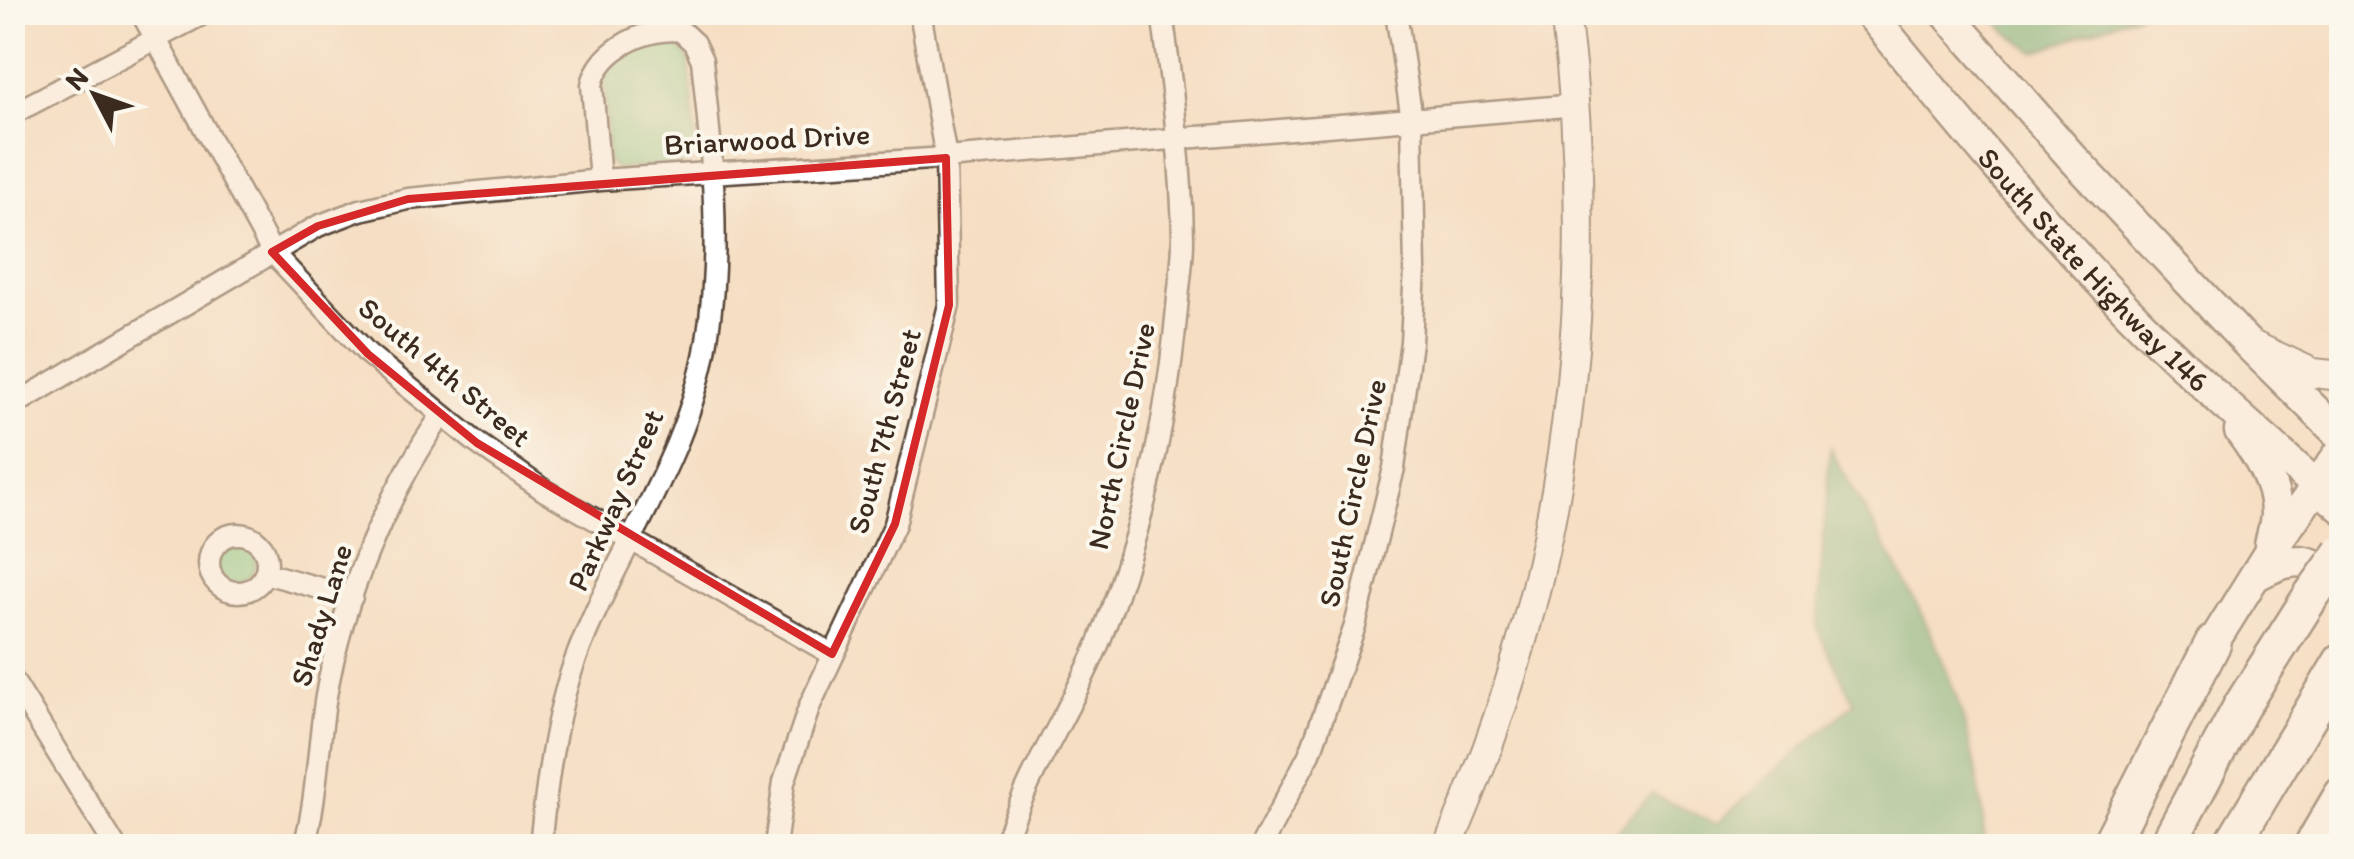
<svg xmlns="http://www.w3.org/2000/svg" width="2354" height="859" font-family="Itim,sans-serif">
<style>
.green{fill:#83cf8e;stroke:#5f7c56;stroke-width:2.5}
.forest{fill:#6ab279;stroke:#526e4c;stroke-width:2.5}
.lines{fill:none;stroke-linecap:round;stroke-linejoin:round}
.minor-casing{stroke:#574537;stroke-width:25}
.secondary-casing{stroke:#574537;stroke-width:32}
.primary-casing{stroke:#574537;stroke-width:35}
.motorway-casing{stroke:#574537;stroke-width:40}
.minor{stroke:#fff;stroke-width:20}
.secondary{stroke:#fff;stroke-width:28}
.primary{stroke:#fff;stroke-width:30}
.motorway{stroke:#fff;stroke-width:35}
.motorway-bridge-casing{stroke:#574537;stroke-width:40;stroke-linecap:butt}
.motorway-bridge{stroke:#fff;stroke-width:35}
.marked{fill:none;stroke:#d62828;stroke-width:8;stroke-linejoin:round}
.labels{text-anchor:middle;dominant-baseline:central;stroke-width:8;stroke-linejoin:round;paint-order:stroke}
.street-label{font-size:30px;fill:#3b2a1e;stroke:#fbf7ec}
</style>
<rect width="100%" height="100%" fill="#fbf7ec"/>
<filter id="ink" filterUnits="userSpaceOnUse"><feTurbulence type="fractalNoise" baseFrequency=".01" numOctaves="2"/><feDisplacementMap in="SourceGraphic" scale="20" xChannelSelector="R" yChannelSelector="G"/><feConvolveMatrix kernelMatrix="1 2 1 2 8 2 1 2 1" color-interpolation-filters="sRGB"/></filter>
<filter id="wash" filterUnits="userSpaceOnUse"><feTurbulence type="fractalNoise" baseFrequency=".0048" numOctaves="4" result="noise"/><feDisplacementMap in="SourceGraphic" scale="40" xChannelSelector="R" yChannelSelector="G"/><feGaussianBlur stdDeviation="2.25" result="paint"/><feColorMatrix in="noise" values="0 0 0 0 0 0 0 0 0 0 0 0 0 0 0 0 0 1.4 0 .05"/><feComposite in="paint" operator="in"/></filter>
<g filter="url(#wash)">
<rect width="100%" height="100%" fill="#f5dec3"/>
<!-- green -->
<path class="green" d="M656,39C674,41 682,45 689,61L697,154L688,164L617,169L608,161L604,78L611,66Z
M216 563a20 20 0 1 1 40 0a20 20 0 1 1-40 0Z"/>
<!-- forest -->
<path class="forest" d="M1993,13H2140L2035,52L2005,30Z
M1830,449C1905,582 1977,687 1985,846H1603L1652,794L1716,824L1854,703L1817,629Z"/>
</g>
<g filter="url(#ink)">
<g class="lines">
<defs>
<path id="minor" d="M141,12L272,252L368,354L477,443L545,491L832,654
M12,114L207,12
M12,406L318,226L360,210L408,199L600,180L946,158L1577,105
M209 563a29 29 0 1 1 58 0a29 29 0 1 1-58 0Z
M265,573L352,597
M12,679L115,846
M304,846C317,802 318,743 326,696C343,597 385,498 441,416
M540,846C546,789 555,715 575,661C615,552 689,457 707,340C722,247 712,153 702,60L694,43L681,31C648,26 599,49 592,85L600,180
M775,846L784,782L810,705L895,524L949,305L946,158L920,12
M1004,846C1027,773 1071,711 1100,640C1142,534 1167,421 1177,308C1179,285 1183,262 1183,240C1182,163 1172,88 1162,12
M1261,846L1310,753L1355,626L1394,468L1411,342L1415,270L1412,120L1396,12"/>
<path id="secondary" d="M2254,346L2313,373L2342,376
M1448,846C1565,580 1602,300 1565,12"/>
<g id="primary">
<path id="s1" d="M1869,12C1953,115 2037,217 2129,312C2196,381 2270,444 2342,508"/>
<path d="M1945,12L2070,155L2246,342L2342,437"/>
<path d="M2240,431C2257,454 2276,483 2276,513C2276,523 2272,535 2270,545"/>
<path d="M2255,576C2293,555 2306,556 2342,581"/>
<path d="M2213,643L2267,556L2342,450"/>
</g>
<path id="motorway" d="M2109,846L2213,643
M2167,846L2242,705L2311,596
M2231,846L2342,661
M2312,846L2342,795"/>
</defs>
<!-- minor casing -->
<use href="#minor" class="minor-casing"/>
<!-- secondary casing -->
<use href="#secondary" class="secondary-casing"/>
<!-- primary casing -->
<use href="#primary" class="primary-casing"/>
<!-- motorway casing -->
<use href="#motorway" class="motorway-casing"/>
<!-- minor -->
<use href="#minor" class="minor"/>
<!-- secondary -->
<use href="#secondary" class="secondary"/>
<!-- primary -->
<use href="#primary" class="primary"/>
<!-- motorway -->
<use href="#motorway" class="motorway"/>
<defs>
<path id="motorway-bridge" d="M2311,596L2342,553"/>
</defs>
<!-- motorway-bridge casing -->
<use href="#motorway-bridge" class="motorway-bridge-casing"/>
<!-- motorway-bridge -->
<use href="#motorway-bridge" class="motorway-bridge"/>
</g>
</g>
<!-- marked area -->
<path d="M0 0H2354V859H0ZM946,158L949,305L895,524L832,654L477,443L368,354L272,252L318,226L408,199Z" fill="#f5dec3" fill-opacity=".55" fill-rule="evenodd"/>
<path class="marked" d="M946,158L949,305L895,524L832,654L477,443L368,354L272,252L318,226L408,199Z"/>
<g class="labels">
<!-- street labels -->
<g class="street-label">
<text transform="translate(767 139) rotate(-3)">Briarwood Drive</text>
<text stroke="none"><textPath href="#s1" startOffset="342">South State Highway 146</textPath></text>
<text transform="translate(445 372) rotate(40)">South 4th Street</text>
<text transform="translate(884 431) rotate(-75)">South 7th Street</text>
<text transform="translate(1121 436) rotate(-78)">North Circle Drive</text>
<text transform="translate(1352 493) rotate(-78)">South Circle Drive</text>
<text transform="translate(615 500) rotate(-66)">Parkway Street</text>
<text transform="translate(321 615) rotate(-73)">Shady Lane</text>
</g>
</g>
<!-- margin -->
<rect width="2354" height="859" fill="none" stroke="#fbf7ec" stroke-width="50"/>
<!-- north arrow -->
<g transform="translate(95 95) rotate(311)" stroke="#fbf7ec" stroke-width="8" paint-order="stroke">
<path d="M0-8L18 38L0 25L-18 38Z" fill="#3b2a1e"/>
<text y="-15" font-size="28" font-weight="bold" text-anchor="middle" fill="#3b2a1e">N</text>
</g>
</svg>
